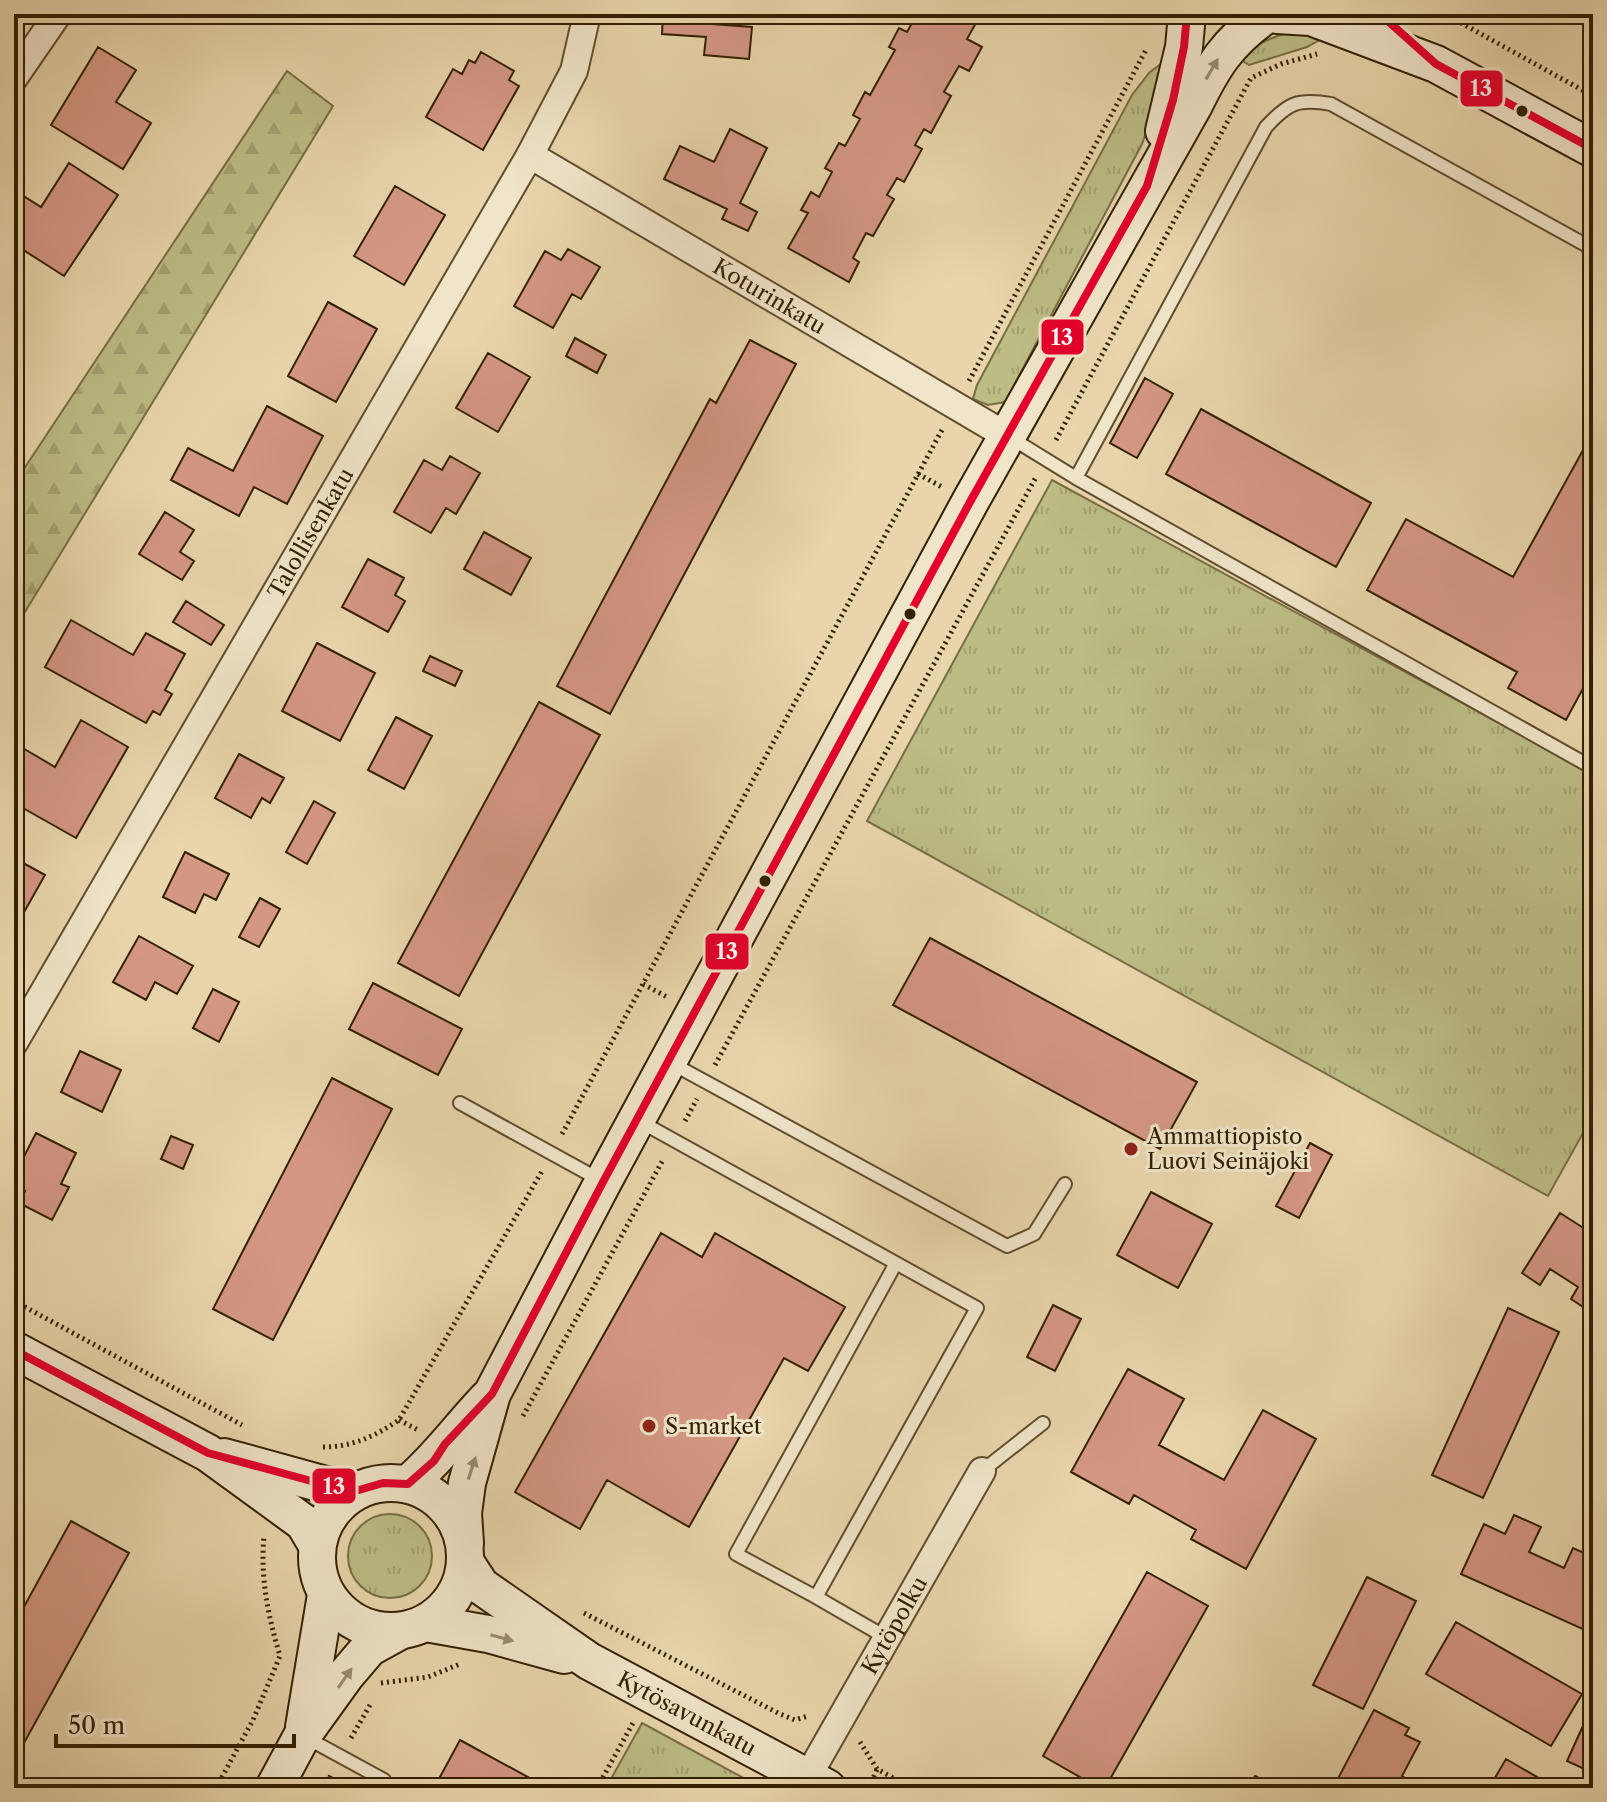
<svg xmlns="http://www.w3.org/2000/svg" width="1607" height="1802" font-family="'Libre Caslon Text',serif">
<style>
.grass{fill:url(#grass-tufts);stroke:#786e44;stroke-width:2}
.forest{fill:url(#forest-firs);stroke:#786e44;stroke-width:2}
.building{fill:#d49784;stroke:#332002;stroke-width:2}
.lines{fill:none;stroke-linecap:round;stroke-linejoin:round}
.lane-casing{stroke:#604d2c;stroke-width:16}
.street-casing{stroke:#604d2c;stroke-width:30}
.secondary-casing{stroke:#332002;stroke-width:40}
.path{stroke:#332002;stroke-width:5;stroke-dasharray:2 4;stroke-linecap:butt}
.lane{stroke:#f0e4c9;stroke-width:12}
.street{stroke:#f0e4c9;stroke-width:26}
.secondary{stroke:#f0e4c9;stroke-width:36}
.bus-1-casing{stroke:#f0e4c9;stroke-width:14}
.bus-1{stroke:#e4002b;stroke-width:8}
.oneway{fill:#9b8c6f}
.bus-dot{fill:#332002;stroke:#f0e4c9;stroke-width:3}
.poi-dot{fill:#8f2418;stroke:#f0e4c9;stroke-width:3}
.labels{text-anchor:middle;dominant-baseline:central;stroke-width:6;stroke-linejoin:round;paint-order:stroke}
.street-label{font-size:22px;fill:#332002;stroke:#f0e4c9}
.poi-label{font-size:22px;fill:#332002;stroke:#f0e4c9;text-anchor:start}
.line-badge{stroke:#f0e4c9;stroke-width:3}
.badge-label{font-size:22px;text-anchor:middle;font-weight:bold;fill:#fff}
</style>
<defs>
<pattern id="grass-tufts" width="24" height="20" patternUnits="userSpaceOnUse" patternTransform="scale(2)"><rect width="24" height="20" fill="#bcbc85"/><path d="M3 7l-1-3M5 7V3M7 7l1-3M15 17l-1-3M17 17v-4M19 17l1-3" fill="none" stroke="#a2a171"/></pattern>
<pattern id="forest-firs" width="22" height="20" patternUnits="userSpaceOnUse" patternTransform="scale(2)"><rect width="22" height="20" fill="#bcbc85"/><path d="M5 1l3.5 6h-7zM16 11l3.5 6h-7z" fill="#a2a171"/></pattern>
</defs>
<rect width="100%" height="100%" fill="#e8d5ac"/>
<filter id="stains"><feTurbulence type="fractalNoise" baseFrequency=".0025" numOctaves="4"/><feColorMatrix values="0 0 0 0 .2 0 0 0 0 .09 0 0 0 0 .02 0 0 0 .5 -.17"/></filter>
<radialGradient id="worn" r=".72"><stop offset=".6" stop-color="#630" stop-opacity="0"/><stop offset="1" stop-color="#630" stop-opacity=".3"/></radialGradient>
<!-- grass -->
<path class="grass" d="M1288,33L1325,37L1307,47L1249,65L1241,60C1255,45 1268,38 1288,33Z
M1166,60L1164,82L1142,144L1005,402L988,405L973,399L977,385L1132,95L1149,73Z
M1052,480L1593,774V1115L1548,1196L867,821Z
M348 1556a42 42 0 1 1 84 0a42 42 0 1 1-84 0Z
M642,1723L762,1788H606Z"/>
<!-- forest -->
<path class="forest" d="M287,71L333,106L14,630V484Z"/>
<!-- building -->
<path class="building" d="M663,14H714L713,24L752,27L749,59L704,55L706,37L662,34Z
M917,14H981L967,39L982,47L969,71L959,66L944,92L951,96L931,133L924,129L915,145L922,149L904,182L897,178L887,195L894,199L873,236L866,233L853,258L859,262L849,282L788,248L808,213L801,210L811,192L819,197L832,172L825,168L839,143L845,146L860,119L853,115L865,92L870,95L895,50L889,47L899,28L907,32Z
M98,47L136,70L116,102L151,123L123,169L51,125Z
M481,52L514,71L509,80L519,86L483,150L426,117L453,69L462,74L469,60L475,63Z
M730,129L767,148L740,203L757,212L748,231L722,219L727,209L664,179L680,146L714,162Z
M69,163L118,195L64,276L14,244V190L41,207Z
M395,186L445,215L404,285L354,256Z
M568,249L600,267L581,299L572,294L553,328L514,306L545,251L561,260Z
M328,302L377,329L336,402L288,376Z
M575,338L606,355L597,373L566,356Z
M750,340L796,364L610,714L557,686L710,399L716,403Z
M488,353L530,377L498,432L456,408Z
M1145,378L1173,394L1137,458L1110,443Z
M267,406L323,436L287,504L254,487L239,516L171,480L188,448L233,471Z
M1201,409L1371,503L1336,567L1166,474Z
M1593,432V670L1566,720L1508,688L1517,672L1367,590L1406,519L1513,577Z
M450,456L480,473L456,514L446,508L431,533L394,512L424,460L442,470Z
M165,512L194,530L180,552L194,561L182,580L139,554Z
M484,532L531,558L511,595L464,569Z
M368,559L404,578L395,595L405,601L388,632L342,607Z
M186,601L224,625L211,645L173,622Z
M71,620L133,655L146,633L185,654L165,690L172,694L160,715L153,711L146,723L45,667Z
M317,643L375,673L340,741L282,711Z
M430,656L462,671L455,686L423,671Z
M539,702L600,735L459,996L398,963Z
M396,717L432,736L404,789L368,770Z
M81,720L128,747L76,838L14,803V759L21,747L55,767Z
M239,754L284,778L270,803L262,798L251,818L215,798Z
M314,801L335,813L307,864L286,852Z
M185,852L229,874L216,900L204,894L195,913L163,897Z
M14,858L45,875L14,930Z
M260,898L280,909L259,947L239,937Z
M139,936L193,966L177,994L155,982L146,1000L113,982Z
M930,938L1197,1082L1160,1149L893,1005Z
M373,983L462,1029L438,1075L349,1029Z
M213,989L239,1002L219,1042L193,1028Z
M80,1051L121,1070L102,1112L61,1092Z
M332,1078L392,1109L273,1340L213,1309Z
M36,1133L76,1153L61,1184L69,1187L52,1220L19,1203L25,1191L14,1186V1176Z
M171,1136L193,1145L183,1169L161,1159Z
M1310,1143L1332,1155L1299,1218L1276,1206Z
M1151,1192L1212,1224L1178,1288L1117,1255Z
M1560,1213L1593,1234L1592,1313L1571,1299L1578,1287L1550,1269L1540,1285L1522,1273Z
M661,1233L702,1257L715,1233L845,1307L808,1371L784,1358L689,1527L607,1480L580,1529L515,1492Z
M1053,1305L1081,1319L1055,1371L1027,1357Z
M1508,1308L1559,1332L1483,1498L1432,1475Z
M1128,1369L1184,1399L1159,1445L1224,1480L1263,1410L1316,1439L1246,1569L1191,1539L1196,1530L1134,1495L1129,1504L1071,1472Z
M1514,1515L1541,1527L1529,1552L1564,1568L1573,1548L1593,1557V1570L1588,1580L1593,1582V1618L1587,1631L1461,1574L1484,1524L1505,1534Z
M71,1521L129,1553L14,1761V1625Z
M1147,1572L1208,1606L1105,1788H1099L1043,1756Z
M1367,1577L1416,1601L1363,1709L1313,1685Z
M1456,1622L1582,1694L1551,1746L1426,1674Z
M1592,1706L1593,1707V1773L1567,1761Z
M1374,1710L1409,1728L1405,1735L1420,1742L1402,1776L1408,1780L1404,1788H1333Z
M460,1740L548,1788H434Z
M1506,1759L1556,1788H1489Z
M1255,1776L1279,1788H1248Z"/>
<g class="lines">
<defs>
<path id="lane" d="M1011,438L1076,478L1593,768
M1076,478L1266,127C1288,103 1298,98 1331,104L1593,249
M671,1063L1007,1246L1034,1234L1065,1184
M460,1103L600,1180
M641,1122L977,1308L816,1597L887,1638
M982,1471L1043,1423
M816,1597L736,1554L896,1263
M305,1737L384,1780"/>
<g id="street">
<path d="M14,78L58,14"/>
<path id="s1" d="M530,155L1007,436"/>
<path id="s2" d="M14,1043L530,155L574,71L587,14"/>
<path id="s3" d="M807,1778L982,1471"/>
</g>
<g id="secondary">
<path d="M1277,15L1311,17L1436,64L1593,149"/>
<path d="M1164,131L1184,47L1187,14"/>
<path d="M14,1350L208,1453L304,1523L317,1545"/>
<path d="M224,1457L326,1485L359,1490"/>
<circle cx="391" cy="1557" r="74"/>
<path d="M408,1484C438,1459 460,1427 488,1398"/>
<path d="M465,1543L463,1513L467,1483L492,1394L603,1182L970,502L1194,105C1213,66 1227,43 1263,17"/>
<path id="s4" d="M466,1563L481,1586L589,1661L827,1788"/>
<path d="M426,1623L488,1634L564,1655"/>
<path d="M304,1727L326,1595"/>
<path d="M274,1788L302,1736L346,1675L369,1648L398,1632"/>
</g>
</defs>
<!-- lane casing -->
<use href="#lane" class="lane-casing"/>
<!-- street casing -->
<use href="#street" class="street-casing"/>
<!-- secondary casing -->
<use href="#secondary" class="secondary-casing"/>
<!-- path -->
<path class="path" d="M1445,14L1593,96
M969,381L1147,48
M1056,440L1251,78L1281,64L1317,54
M918,474L942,487
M643,984L667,997
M715,1065L1036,477
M685,1121L697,1099
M562,1134L943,428
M14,1301L242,1425
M523,1416L664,1158
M399,1420L418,1430
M323,1447C353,1447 375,1436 399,1420L542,1171
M584,1613L780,1714L795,1720L808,1716
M381,1683L428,1677L460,1664
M351,1738L370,1705
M860,1742L877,1769L911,1788
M216,1788L253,1720L280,1656C268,1616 260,1577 264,1536
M324,1788L331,1775
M597,1788L633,1723
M869,1788L877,1769"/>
<!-- lane -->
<use href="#lane" class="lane"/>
<!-- street -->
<use href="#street" class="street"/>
<!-- secondary -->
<use href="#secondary" class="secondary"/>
<defs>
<path id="bus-1" d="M1380,14L1436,64L1593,149
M14,1350L208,1453L326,1485L359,1490L383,1483L408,1484L434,1461L445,1444L492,1394L603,1182L970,502L1147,186L1173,100L1184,47L1187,14"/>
</defs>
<!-- bus-1 casing -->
<use href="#bus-1" class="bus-1-casing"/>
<!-- bus-1 -->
<use href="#bus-1" class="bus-1"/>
</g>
<!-- one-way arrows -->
<defs><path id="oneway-solid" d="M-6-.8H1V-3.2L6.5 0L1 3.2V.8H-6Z" transform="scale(2)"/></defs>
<g class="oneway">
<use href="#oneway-solid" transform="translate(1212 69) rotate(-60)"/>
<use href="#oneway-solid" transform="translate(472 1468) rotate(-72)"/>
<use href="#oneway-solid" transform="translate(502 1638) rotate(16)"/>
<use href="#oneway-solid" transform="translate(345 1678) rotate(-55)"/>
</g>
<!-- markers -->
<g class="bus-dot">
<circle cx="1522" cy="111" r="7"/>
<circle cx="910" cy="614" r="7"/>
<circle cx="765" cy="881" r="7"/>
</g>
<g class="poi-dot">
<circle cx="1131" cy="1149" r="8"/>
<circle cx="649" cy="1426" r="8"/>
</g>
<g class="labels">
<!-- street labels -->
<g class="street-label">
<text stroke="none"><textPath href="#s1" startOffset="278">Koturinkatu</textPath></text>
<text stroke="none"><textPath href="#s2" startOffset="590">Talollisenkatu</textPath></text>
<text stroke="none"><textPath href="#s3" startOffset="176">Kytöpolku</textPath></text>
<text stroke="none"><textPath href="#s4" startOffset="270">Kytösavunkatu</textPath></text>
</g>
<!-- poi labels -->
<g class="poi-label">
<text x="1147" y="1136">Ammattiopisto<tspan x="1147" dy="25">Luovi Seinäjoki</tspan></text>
<text x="665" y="1426">S-market</text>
</g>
</g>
<g class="line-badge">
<rect x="1459" y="69" width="45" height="39" rx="8" fill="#e4002b"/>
<rect x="1040" y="318" width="45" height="38" rx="8" fill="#e4002b"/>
<rect x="704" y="932" width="46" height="39" rx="8" fill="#e4002b"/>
<rect x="311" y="1467" width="46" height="38" rx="8" fill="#e4002b"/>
</g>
<g class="badge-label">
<text x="1481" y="96">13</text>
<text x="1062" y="345">13</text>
<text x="727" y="959">13</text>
<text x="334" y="1494">13</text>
</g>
<!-- margin -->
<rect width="1607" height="1802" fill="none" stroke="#e8d5ac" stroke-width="48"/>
<rect x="16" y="16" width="1575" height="1770" fill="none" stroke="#332002" stroke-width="4"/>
<rect x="24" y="24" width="1559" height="1754" fill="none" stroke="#332002" stroke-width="2"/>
<!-- scale -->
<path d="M56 1734v12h238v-12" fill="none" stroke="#332002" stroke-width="4"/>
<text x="68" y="1734" font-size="24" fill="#332002" stroke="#f0e4c9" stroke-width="6" paint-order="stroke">50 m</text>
<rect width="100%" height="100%" filter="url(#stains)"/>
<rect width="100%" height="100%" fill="url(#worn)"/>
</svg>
